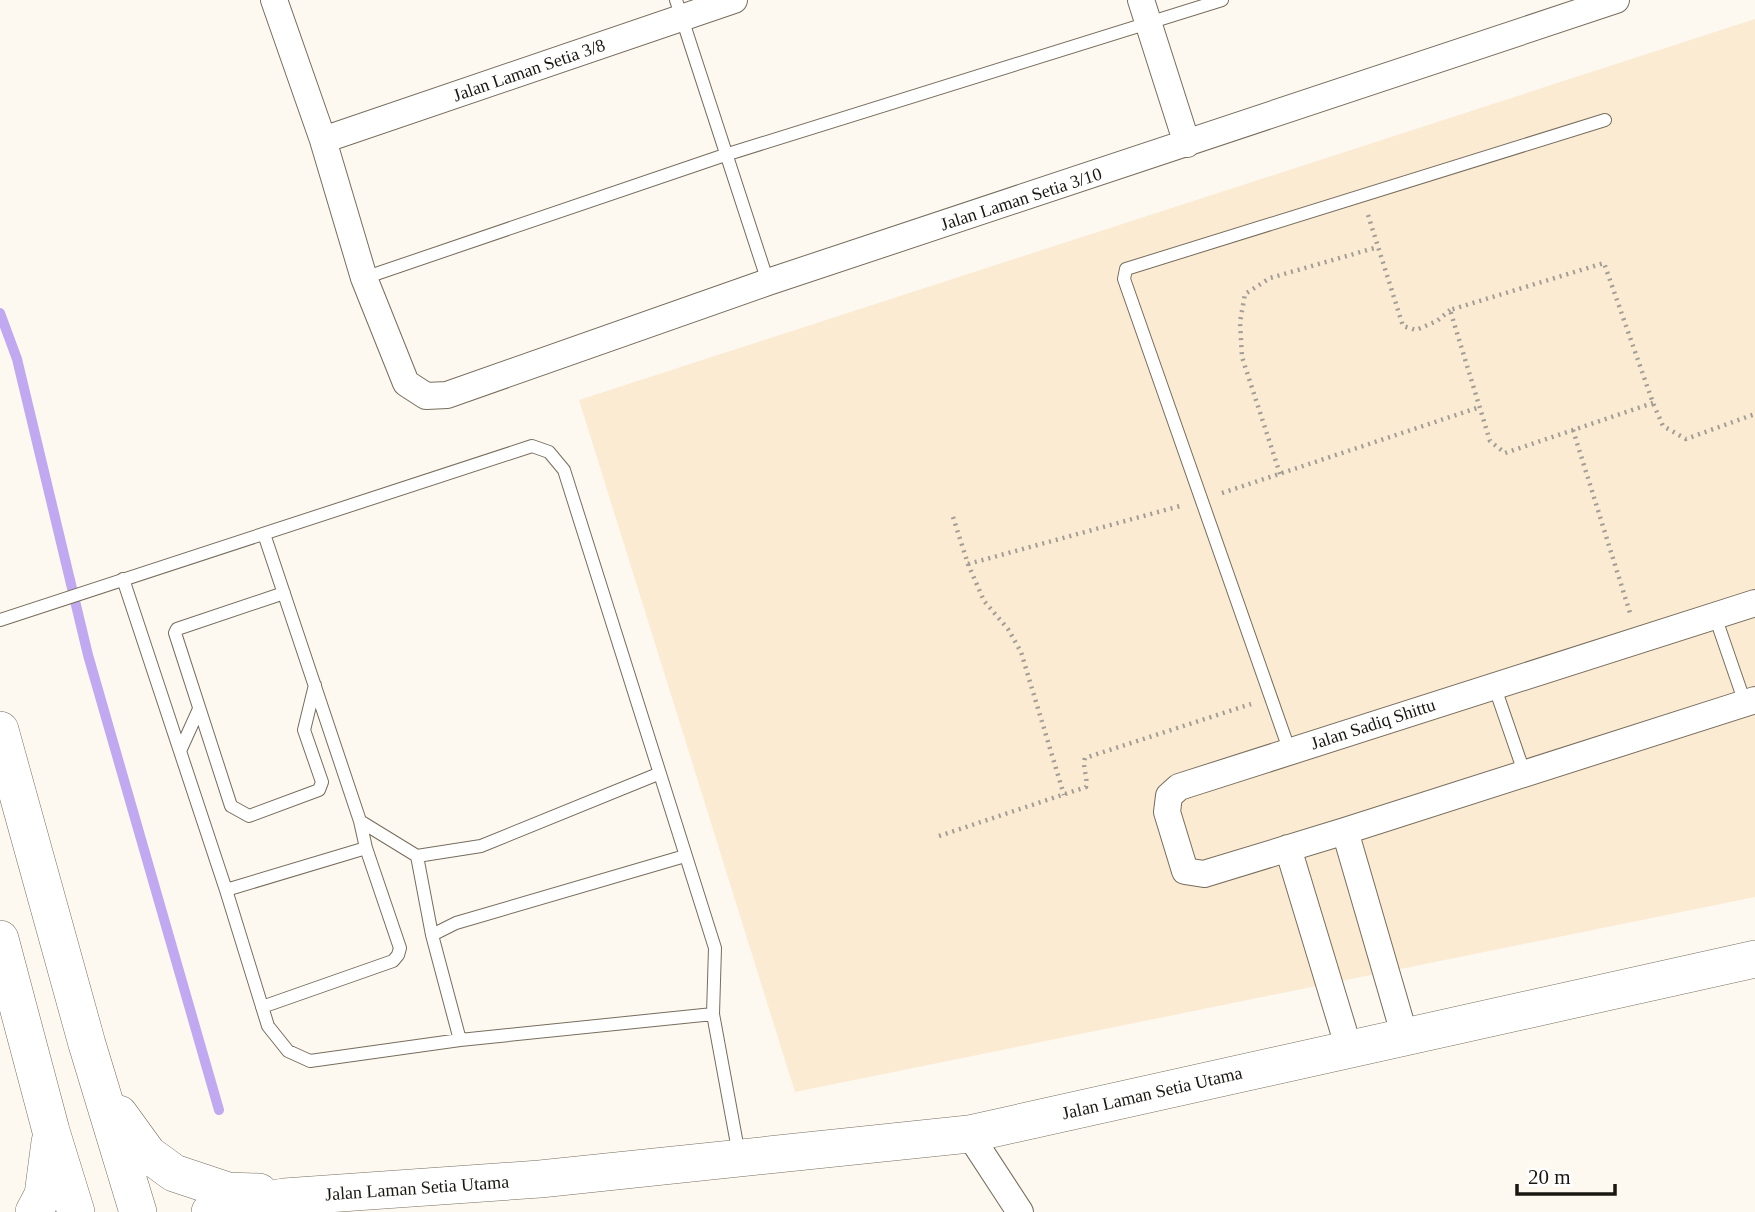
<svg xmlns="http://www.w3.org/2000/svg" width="1755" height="1212" font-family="'Times New Roman',serif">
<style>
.built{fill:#fbebd2}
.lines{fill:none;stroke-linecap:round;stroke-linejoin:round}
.stream{stroke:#c0a9f0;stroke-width:10}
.lane-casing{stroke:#776d5d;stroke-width:14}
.street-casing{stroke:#776d5d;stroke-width:28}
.secondary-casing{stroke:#776d5d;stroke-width:38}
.path{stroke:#a29e97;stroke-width:4.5;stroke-dasharray:2 5;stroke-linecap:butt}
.lane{stroke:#fff;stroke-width:12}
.street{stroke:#fff;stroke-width:26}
.secondary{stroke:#fff;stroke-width:37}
.labels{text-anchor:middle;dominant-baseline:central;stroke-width:6;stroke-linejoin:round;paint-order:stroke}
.street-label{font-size:18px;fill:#1a1610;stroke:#fff}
</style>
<rect width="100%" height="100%" fill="#fdf9f1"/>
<!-- built -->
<path class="built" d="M1755,19V897L795,1092L579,400Z"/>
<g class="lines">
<!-- stream -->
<path class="stream" d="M0,313L17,359L88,655L219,1110"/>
<defs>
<path id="lane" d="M676,0L768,282
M364,278L725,155L1222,0
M264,534L360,821L417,856L481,846L658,774
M123,579L226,890L268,1026L288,1051L310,1061L460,1040L713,1014
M284,593L177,629L175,633L231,806L249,816L319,790L322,782L304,730L315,685
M1715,616L1745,703
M0,620L532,446L549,452L564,470L715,948L713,1014L739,1155
M1494,685L1524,772
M180,751L199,709
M1290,752L1124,279L1126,269L1605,120
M417,856L432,935L460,1040
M226,890L366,848
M432,935L456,923L685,856
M262,1007L393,961L398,955L400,948L366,848L360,821"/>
<path id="street" d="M274,0L323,140L364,278L406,383L426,396L447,395L768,282L1616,0
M1141,0L1187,144
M323,140L734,0
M1755,603L1179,787L1169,796L1167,812L1185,871L1204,874L1345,831L1755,700
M1345,831L1405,1037
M1288,848L1349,1049
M969,1134L1020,1212"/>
<path id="secondary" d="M0,730L87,1044L138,1212
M0,939L51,1131L76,1212
M119,1114L148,1154L174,1173L228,1191L259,1192
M34,1212L43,1195L50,1142
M210,1212L284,1197L540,1179L969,1134L1755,959"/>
</defs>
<!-- lane casing -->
<use href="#lane" class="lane-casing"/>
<!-- street casing -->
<use href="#street" class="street-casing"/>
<!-- secondary casing -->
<use href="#secondary" class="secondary-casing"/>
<!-- path -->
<path class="path" d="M1368,215L1403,326L1416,330L1437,321L1450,310
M1653,403L1505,453L1490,441L1450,310L1604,263L1653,403L1663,426L1686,439L1755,414
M1573,430L1630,613
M1280,474L1242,357L1240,322L1245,294L1270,278L1378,247
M1222,493L1480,407
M953,517L968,564L984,601L1008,629L1021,652L1064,795
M968,564L1180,506
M939,836L1086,787C1088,776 1082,768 1085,758L1251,704"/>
<!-- lane -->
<use href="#lane" class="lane"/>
<!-- street -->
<use href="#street" class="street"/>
<!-- secondary -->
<use href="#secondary" class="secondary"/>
</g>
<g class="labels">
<!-- street labels -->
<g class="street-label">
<text transform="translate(529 70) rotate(-19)">Jalan Laman Setia 3/8</text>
<text transform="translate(1021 199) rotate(-18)">Jalan Laman Setia 3/10</text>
<text transform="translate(1373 724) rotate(-18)">Jalan Sadiq Shittu</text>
<text transform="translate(1152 1093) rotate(-13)">Jalan Laman Setia Utama</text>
<text transform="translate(417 1188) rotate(-4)">Jalan Laman Setia Utama</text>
</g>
</g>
<!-- scale -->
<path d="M1517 1184v10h98v-10" fill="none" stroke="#1a1610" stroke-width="3.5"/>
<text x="1528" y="1184" font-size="21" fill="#1a1610" stroke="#ffffff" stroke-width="5" paint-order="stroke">20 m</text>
</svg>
